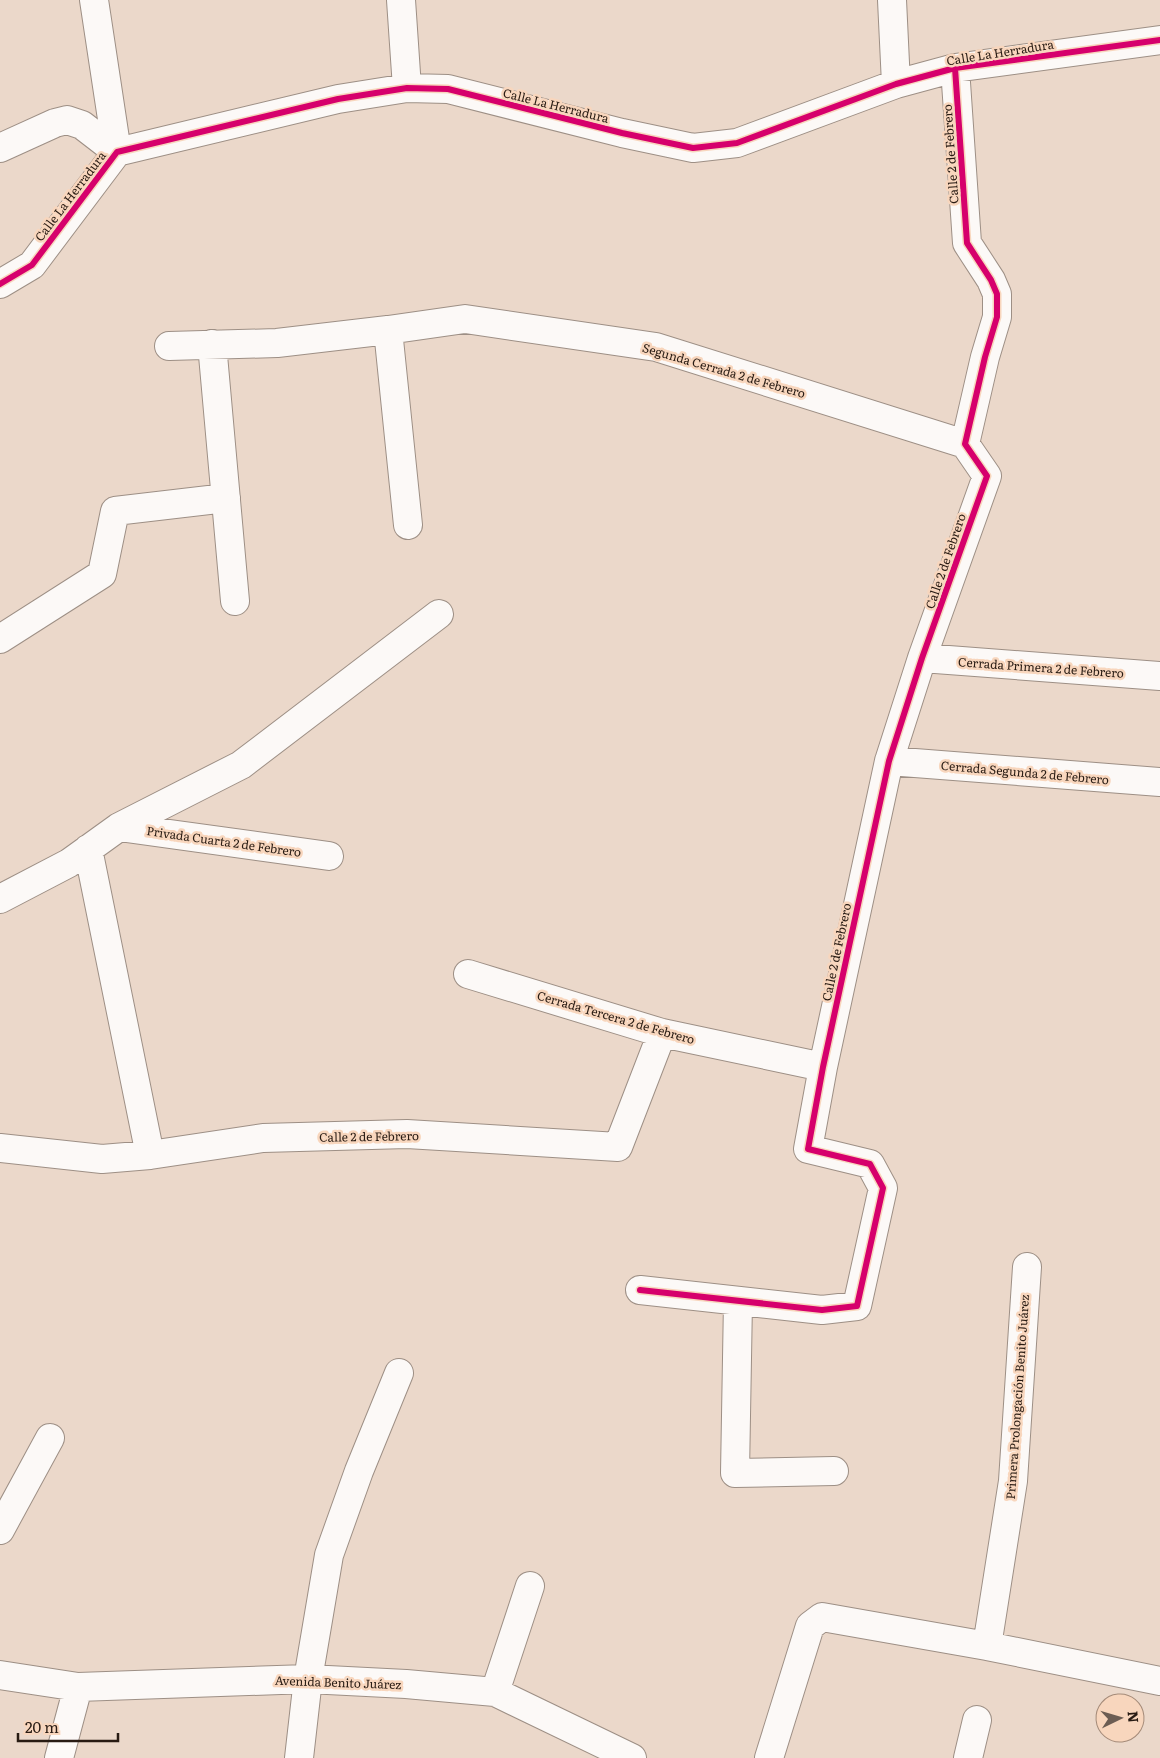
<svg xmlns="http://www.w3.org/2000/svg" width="1160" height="1758" font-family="Literata,serif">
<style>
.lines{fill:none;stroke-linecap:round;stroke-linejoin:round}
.minor-casing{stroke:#9d8f85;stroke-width:30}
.minor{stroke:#fcf9f7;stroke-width:28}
.cycleway-casing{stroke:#f8d6bd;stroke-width:9}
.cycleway{stroke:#d6006c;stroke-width:6}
.labels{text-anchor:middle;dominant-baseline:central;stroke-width:5;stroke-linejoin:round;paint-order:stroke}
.street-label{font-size:12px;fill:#281b13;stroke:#f8d6bd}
</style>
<rect width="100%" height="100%" fill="#ebd8ca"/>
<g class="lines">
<defs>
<path id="minor" d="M94,0L117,152
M401,0L407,88
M892,0L896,84
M0,148L55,123L67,120L82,125L117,152
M0,284L32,265L117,152L338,99L407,88L448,89L622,133L693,148L737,143L896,84L955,68L1160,40
M388,330L408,525
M212,344L235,601
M169,346L277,343L388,330L465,319L656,347L965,444
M0,639L102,574L115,511L226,498
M922,658L1160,676
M889,761L1160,782
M119,827L329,856
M88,849L150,1155
M0,899L69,863L119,827L241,765L439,614
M468,974L662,1033L823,1067
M0,1148L102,1159L150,1155L263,1138L407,1134L618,1147L662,1033
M640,1290L822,1310L857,1306L883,1188L870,1164L808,1149L823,1067L889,761L922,658L987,476L965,444L985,357L997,317V294L991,280L967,243L955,68
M738,1301L735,1473L834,1471
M0,1530L50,1438
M987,1646L1013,1481L1027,1267
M0,1675L78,1687L308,1679L406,1684L495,1692L632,1758
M495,1692L530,1586
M59,1758L78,1687
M299,1758L308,1679L329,1555L359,1471L399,1373
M769,1758L810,1626L822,1617L987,1646L1160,1681
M968,1758L977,1720"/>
</defs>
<!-- minor casing -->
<use href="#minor" class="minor-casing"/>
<!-- minor -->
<use href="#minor" class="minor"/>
<defs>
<path id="cycleway" d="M0,284L32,265L117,152L338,99L407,88L448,89L622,133L693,148L737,143L896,84L955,68L1160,40
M640,1290L822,1310L857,1306L883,1188L870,1164L808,1149L823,1067L889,761L922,658L987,476L965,444L985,357L997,317V294L991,280L967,243L955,68"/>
</defs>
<!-- cycleway casing -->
<use href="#cycleway" class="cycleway-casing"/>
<!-- cycleway -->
<use href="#cycleway" class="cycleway"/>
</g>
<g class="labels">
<!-- street labels -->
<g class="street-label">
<text transform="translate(1000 52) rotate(-9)">Calle La Herradura</text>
<text transform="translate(556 105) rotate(14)">Calle La Herradura</text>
<text transform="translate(950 154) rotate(-94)">Calle 2 de Febrero</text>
<text transform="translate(70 196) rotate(-53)">Calle La Herradura</text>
<text transform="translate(724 370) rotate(16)">Segunda Cerrada 2 de Febrero</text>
<text transform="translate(945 561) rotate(-71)">Calle 2 de Febrero</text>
<text transform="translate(1041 667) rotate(4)">Cerrada Primera 2 de Febrero</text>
<text transform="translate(1025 772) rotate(5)">Cerrada Segunda 2 de Febrero</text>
<text transform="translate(224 841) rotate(8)">Privada Cuarta 2 de Febrero</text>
<text transform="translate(836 952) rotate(-78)">Calle 2 de Febrero</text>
<text transform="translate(616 1017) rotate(16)">Cerrada Tercera 2 de Febrero</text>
<text transform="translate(369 1136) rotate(-1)">Calle 2 de Febrero</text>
<text transform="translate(1017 1397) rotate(-86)">Primera Prolongación Benito Juárez</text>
<text transform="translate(338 1682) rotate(2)">Avenida Benito Juárez</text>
</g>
</g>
<!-- north arrow -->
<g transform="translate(1120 1718) rotate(85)"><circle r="24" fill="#f8d6bd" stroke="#a58b79"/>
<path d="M0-4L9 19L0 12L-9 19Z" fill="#6c5d53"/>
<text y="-8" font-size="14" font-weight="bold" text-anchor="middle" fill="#281b13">N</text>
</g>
<!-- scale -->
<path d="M18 1733v8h100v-8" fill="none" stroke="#281b13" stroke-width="2.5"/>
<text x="25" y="1733" font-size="15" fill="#281b13" stroke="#f8d6bd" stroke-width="4" paint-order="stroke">20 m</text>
</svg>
